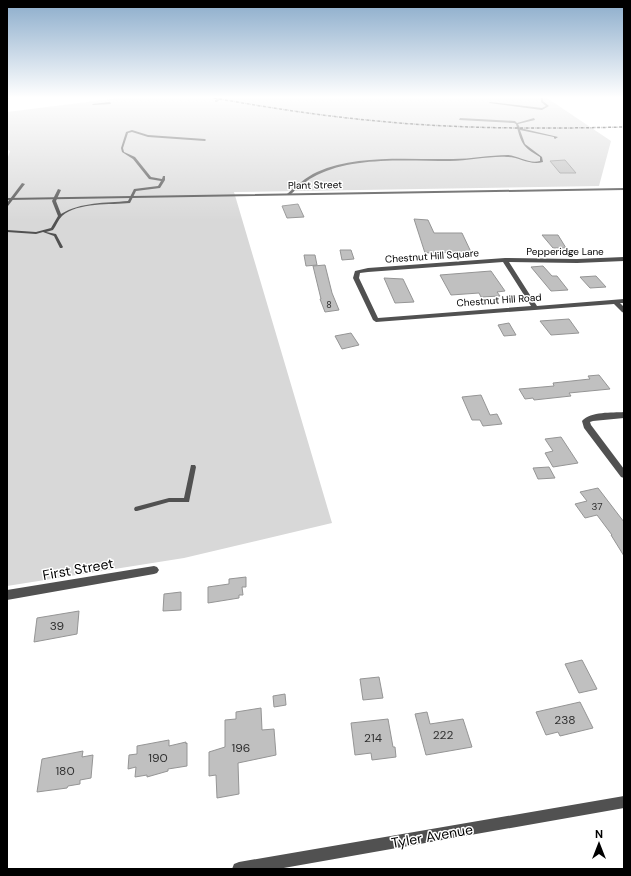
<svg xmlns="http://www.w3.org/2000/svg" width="631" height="876" font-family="'DM Sans',sans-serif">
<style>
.green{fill:#d8d8d8}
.building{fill:#c0c0c0;stroke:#959595}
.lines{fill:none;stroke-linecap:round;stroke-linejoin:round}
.service{fill:#515151;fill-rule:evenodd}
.minor{fill:#515151;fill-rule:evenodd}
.rail{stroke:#000;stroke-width:1.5;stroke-dasharray:3 1 0.5 1;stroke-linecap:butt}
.labels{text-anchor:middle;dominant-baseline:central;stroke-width:3;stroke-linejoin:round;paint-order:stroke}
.far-number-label{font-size:9px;fill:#303030}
.far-street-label{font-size:10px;fill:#000;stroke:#fff}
.number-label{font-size:10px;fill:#303030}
.near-number-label{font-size:12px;fill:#303030}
.near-street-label{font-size:14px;fill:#000;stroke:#fff}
</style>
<rect width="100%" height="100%" fill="#fff"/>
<!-- green -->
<path class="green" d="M119,98H547L611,141L599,186L234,192L332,523L184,558L7,586V160L10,151L7,149V112Z"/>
<!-- building -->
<path class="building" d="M565,160L576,173H560L550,161Z
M298,204L304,217L287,218L282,206Z
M414,219L428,220L434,233H462L471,252L425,253Z
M542,235H558L566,248H553Z
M340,250H351L354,259L342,260Z
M304,255H315L317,265L306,266Z
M325,265L332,293L339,310L325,312L320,299H321L313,266Z
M543,266L552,276H557L568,290L551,291L531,267Z
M491,271L505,291L497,292L500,296L481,297L479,293L451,295L440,275Z
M596,276L606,287L590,288L580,277Z
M384,278L403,279L414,302L395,303Z
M569,319L579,333L551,335L540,321Z
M509,323L516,335L504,336L498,325Z
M351,333L359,345L342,349L335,336Z
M599,375L610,389L569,393L571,396L534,400L533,398L525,399L519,389L554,386L553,383L590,379L588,376Z
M481,395L490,415L497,414L502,424L483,426L480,420H472L462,397Z
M561,437L578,463L553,467L545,453L553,451L545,439Z
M549,467L555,478L538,479L533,468Z
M598,488L624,522V556L611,535H612L597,515L585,518L575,504L587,501L580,492Z
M246,577V587H242L243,595H239V598L208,603V587L229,584V579Z
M181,592V610L163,611L164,594Z
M79,611L77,634L34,642L37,618Z
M582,660L597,689L579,693L565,664Z
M379,677L383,698L363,700L360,679Z
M285,694L286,705L274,707L273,696Z
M580,702L593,728L560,736L558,732L546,735L536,712Z
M261,708L262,730L274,729L276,755L238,763L239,794L217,798L216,775L209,776V752L225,747V720L236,719V712Z
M427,712L430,724L463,719L472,747L426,755L415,714Z
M388,719L393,747H395L396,757L372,760L371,753L355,755L351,723Z
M169,740V746L186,742V744L187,743V766L168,769V771L147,777V775L135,777L136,767L128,769L129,755L137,754V746Z
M83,751L82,757L93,755L91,778L80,780V784L68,786L67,788L37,792L42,759Z"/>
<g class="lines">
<!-- service -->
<path class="service" d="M219,98H222L217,102H215V100Z
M541,98H543V101L549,106L542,110L489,103L490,102L542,108L546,106L541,102Z
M110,102L111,104L93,105L92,104Z
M460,118L515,121L517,123L534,118L535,120L518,124L520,128L558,137L555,139L554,138V137L520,130L525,144L542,157L543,162C530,166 520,157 507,157C488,156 469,161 450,161C409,161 354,156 317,175C307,180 298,187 290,195L287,194C296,186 306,177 317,172C358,154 409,160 453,159C471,159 490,155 508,155C519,156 529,164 540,161V157C522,146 522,145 516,124L514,123L459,120Z
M132,130L148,135L205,139L206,140L205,141L148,137L132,132L128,133L123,148L124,152L135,157L151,177L162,179L163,176H165V180L160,188L136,191L130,203C111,205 78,202 62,216C58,220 56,226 53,230L46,232L56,234L63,247L62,248H60L54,236L43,232L36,234L7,232V230L36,232L51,228L58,216L52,201L58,189L61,190L56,201L61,214C81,202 105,203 128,201L134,189L158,186L161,181L149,179L133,159L122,152L121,148L126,132Z
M22,183L25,184L8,206H7V203Z
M191,465H195L196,467L189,502H169L137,511H135L134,509L135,507L169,498H184Z"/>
<!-- minor -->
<path class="minor" d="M7,98H10L8,99Z
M624,188V190L7,200V198Z
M624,257V261L577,263L509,262L537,306L624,299V303H620L624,307V313L622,312L614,304L376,322L373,320L353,278L355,271L368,268L505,258L577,259ZM503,262L531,306L378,318L359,278L360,273L368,272Z
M624,412V418L593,421L590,422L591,425L624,469V478L621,477L584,428L582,421C591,411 612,413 624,412Z
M154,566L157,567L159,570L157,573L154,574L7,600V590Z
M624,796V808L278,869H232L234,864L239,862Z"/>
<!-- rail -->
<path class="rail" d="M214,98C265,107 315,115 367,120C452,129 538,129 624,127"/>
</g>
<!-- sky -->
<linearGradient id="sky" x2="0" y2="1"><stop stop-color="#8baccb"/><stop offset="0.44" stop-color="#fff"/><stop offset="1" stop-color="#fff" stop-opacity="0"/></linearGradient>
<rect width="631" height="221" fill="url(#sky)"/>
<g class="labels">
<!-- far-number labels -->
<g class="far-number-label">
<text x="329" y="305">8</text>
</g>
<!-- far-street labels -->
<g class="far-street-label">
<text transform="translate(315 185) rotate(-1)">Plant Street</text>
<text x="565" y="251">Pepperidge Lane</text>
<text transform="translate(432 256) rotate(-4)">Chestnut Hill Square</text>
<text transform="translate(499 300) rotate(-4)">Chestnut Hill Road</text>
</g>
<!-- number labels -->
<g class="number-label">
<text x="597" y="506">37</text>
</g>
<!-- near-number labels -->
<g class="near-number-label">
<text x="57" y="626">39</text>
<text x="565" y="720">238</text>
<text x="443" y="735">222</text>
<text x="373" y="738">214</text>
<text x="241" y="748">196</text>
<text x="158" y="758">190</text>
<text x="65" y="771">180</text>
</g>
<!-- near-street labels -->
<g class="near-street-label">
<text transform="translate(78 569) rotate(-10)">First Street</text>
<text transform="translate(432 836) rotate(-10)">Tyler Avenue</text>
</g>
</g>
<!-- border -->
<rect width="631" height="876" fill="none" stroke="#000000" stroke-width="16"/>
<!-- north arrow -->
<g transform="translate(599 844)" stroke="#ffffff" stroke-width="3" paint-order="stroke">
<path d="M0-3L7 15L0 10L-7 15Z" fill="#000000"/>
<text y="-6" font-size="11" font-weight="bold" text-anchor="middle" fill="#000000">N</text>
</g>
</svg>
